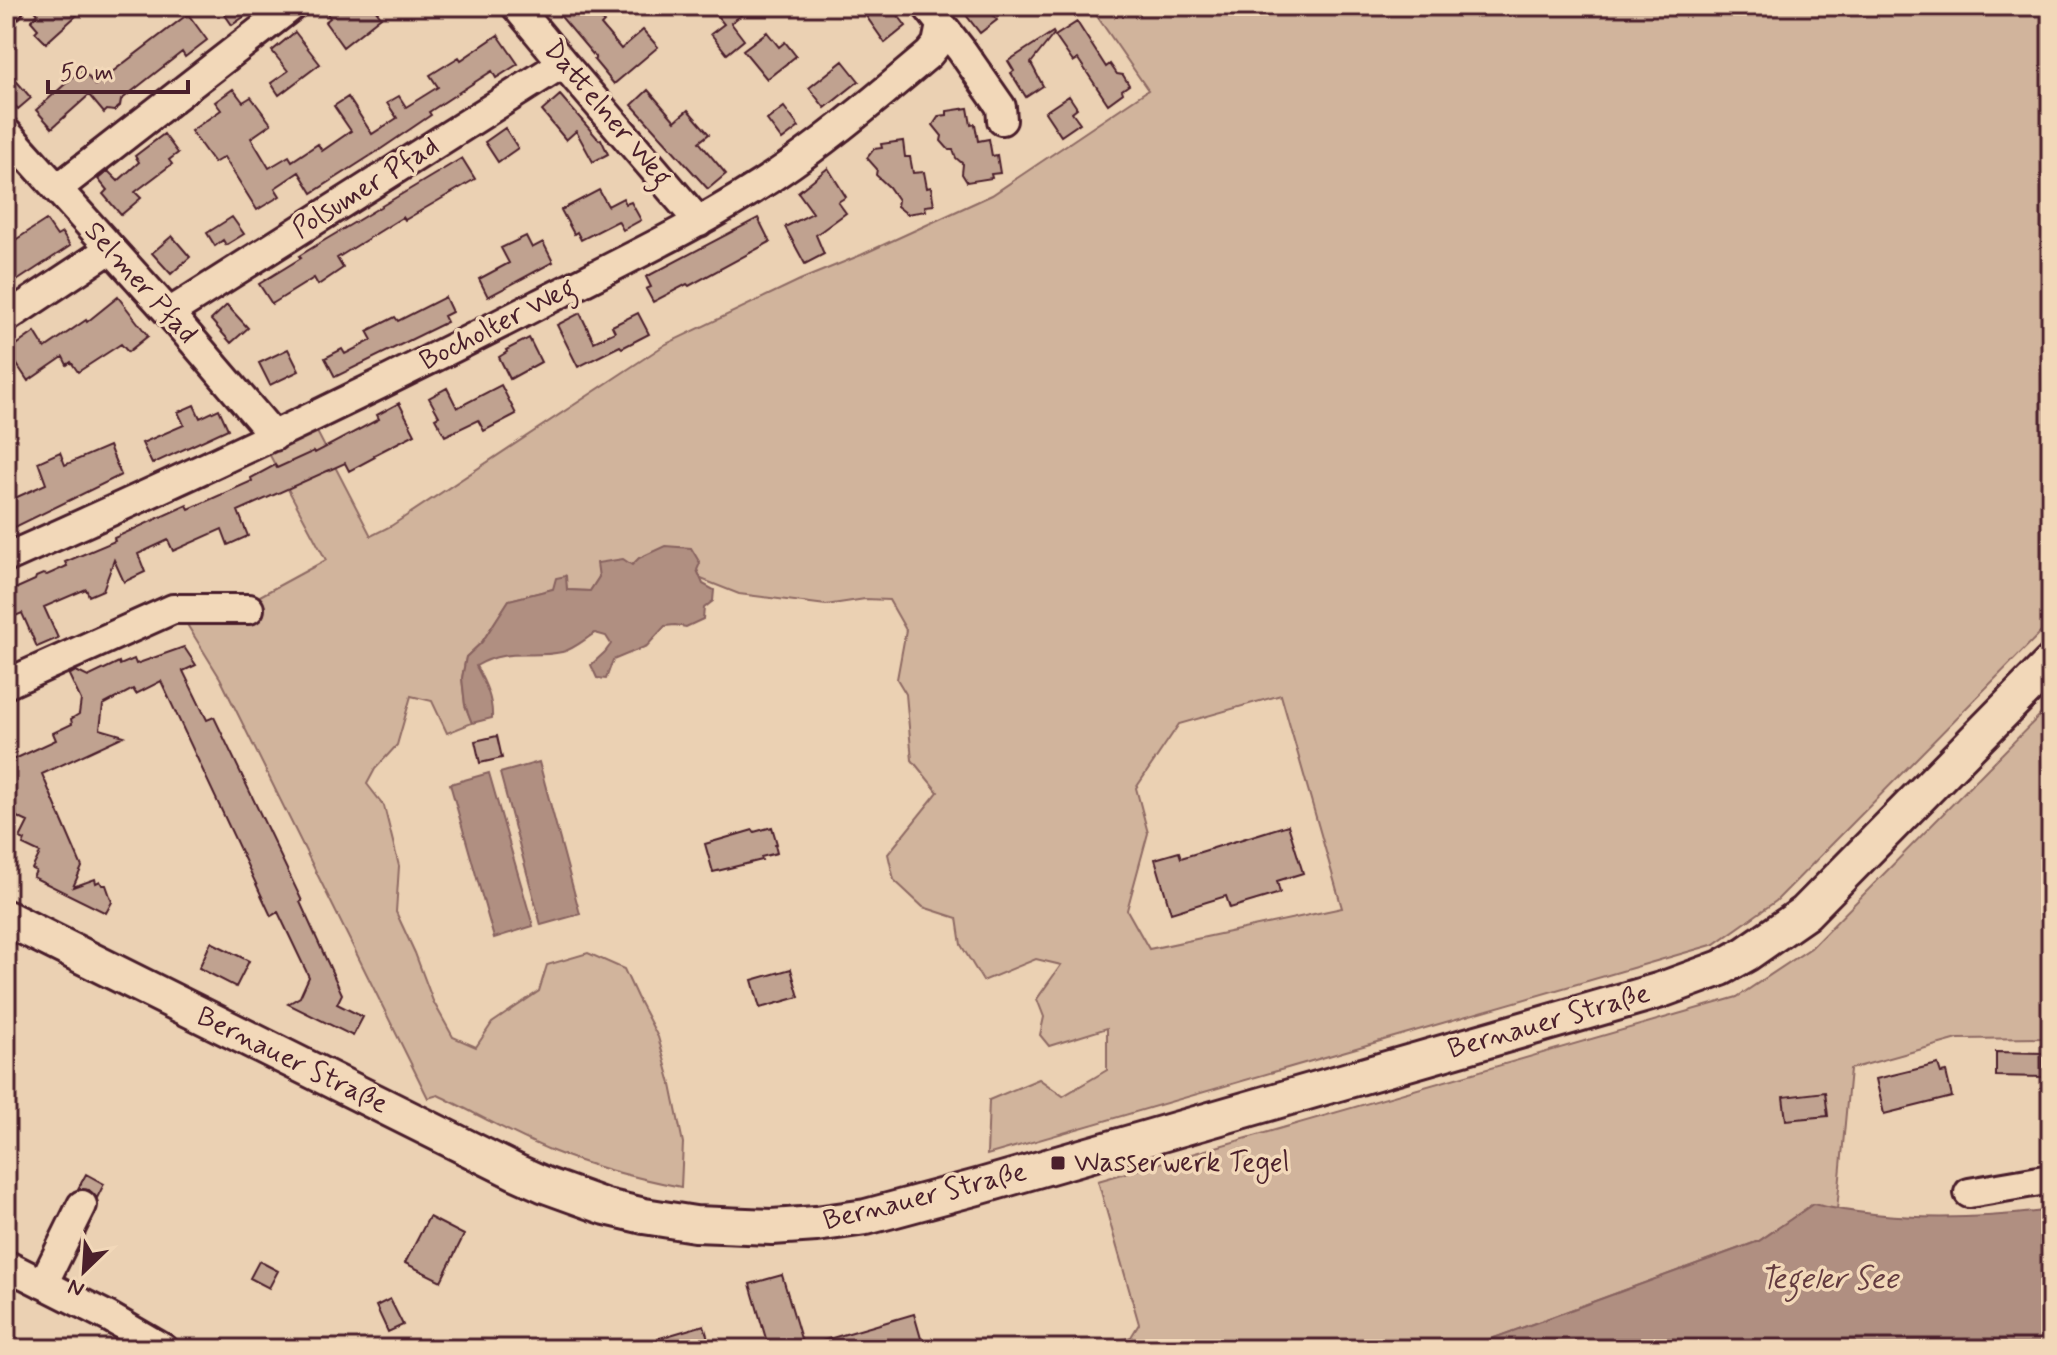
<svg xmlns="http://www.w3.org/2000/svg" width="2057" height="1355" font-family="Mynerve,sans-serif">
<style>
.green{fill:#d1b49c;stroke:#8e6a64;stroke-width:2;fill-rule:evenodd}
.water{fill:#b08f81;stroke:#87625f;stroke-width:2}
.building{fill:#c0a290;stroke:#4a1f2b;stroke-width:2}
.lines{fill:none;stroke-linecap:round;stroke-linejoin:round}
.minor-casing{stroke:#4a1f2b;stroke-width:34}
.major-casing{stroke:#4a1f2b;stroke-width:40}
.minor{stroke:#f2d8b9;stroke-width:28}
.major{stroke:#f2d8b9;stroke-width:34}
.poi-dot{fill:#4a1f2b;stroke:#f2d8b9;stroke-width:3}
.labels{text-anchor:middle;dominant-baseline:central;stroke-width:7;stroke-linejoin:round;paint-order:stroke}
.street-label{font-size:28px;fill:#4a1f2b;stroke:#f2d8b9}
.poi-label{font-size:28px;fill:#4a1f2b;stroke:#f2d8b9;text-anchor:start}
.water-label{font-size:30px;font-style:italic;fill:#643b40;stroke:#f2d8b9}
</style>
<rect width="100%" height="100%" fill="#ebd1b3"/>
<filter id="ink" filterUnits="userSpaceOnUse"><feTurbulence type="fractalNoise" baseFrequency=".0125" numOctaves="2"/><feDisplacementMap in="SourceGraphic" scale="16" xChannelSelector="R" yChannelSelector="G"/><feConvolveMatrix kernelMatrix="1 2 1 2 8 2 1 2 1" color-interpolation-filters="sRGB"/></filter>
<g filter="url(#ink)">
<!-- green -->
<path class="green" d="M1090,6H2051V622L1776,901L1715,944L987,1155L989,1100L1039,1079L1063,1096L1107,1070V1028L1049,1046L1040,1035L1044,1017L1037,999L1061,965L1036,959L983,981L961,945L957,918L923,907L894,880L888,854L938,792L912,760L906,694L897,679L906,630L889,600L865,599L826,605L739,594L701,579L697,570L639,558L632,566L599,577L590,591L567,590L565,576L553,589L509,600L482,642L466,657L462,678L465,705L472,723L447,733L432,701L411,696L397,745L375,769L367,784L384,806L399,866L396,912L415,953L433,1001L453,1037L476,1047L492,1023L539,991L547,965L588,953L624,969L637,997L658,1037L670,1080L683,1143L681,1187C636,1178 592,1167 550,1150C512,1134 475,1113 438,1095L428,1098L220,678L183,618L249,602L326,560L266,448L314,426L371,536L391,526L666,344L800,280L861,255L992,195L1148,90ZM1281,695L1342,908L1149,949L1127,910L1148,833L1136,788L1179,724Z
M2051,704V1038L1958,1039L1850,1069L1837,1210L1813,1204L1759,1241L1464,1349H1094L1131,1337L1139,1324L1098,1181L1737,997L1811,948Z"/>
<!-- water -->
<path class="water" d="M665,546L691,548L700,563L697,570L703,584L714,590L713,601L704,608L703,619L686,627L675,625L665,626L647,646L613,660L606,679L597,678L591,665L605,652L611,644L606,636L595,633C585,639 573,650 562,652C531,659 508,647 476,666C485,683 493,699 492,718L472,723L465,705L462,678L466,657L482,642L509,600L553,589L556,578L566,576L567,590L590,591L599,577L597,563L623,559L632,565L639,558Z
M539,762L580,914L541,925L500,773Z
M489,773L533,926L494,938L450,784Z
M1813,1204C1891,1222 1972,1220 2051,1210V1349H1464L1759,1241Z"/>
<!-- building -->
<path class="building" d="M31,6H87L46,43L35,32L38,29L31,21L38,14Z
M219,6H259L232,25Z
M334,6H373L381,17L343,47L325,22L330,18L326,12Z
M552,6H590L604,22L601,25L621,49L643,30L658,47L614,84L594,60L596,58Z
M709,6H753L731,23L744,40L727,54L711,34L724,24Z
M859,6H891L906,26L885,43Z
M959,6H987L997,20L980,33Z
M188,14L207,40L185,57L182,52L121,100L120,106L114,111L107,110L104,113L89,95L52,128L36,110L82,69L95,85Z
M1077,22L1106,67L1110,64L1117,74L1123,75L1129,85L1122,90L1123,93L1108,104L1078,59L1073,62L1055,36Z
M295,32L320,64L279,95L271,83L288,71L272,51Z
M767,32L779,47L785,42L796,56L767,79L743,50Z
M1053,32L1054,34L1031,63L1043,86L1026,97L1011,73L1014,71L1008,61Z
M498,35L518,64L496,78L492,71L429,112L431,115L381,149L312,193L299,172L275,188L280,196L257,210L224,157L214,163L191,131L221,110L215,102L233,89L243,102L251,97L271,124L251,138L269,168L289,156L292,161L318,144L322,151L351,131L334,106L348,97L372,134L397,118L387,103L399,96L406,107L438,87L430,75L459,57L461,60Z
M843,61L859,81L825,108L809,88Z
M6,69L31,98L18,109L6,94Z
M648,90L675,121L688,110L709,134L699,142L726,174L708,189L632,105Z
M560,95L599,140L601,139L608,154L593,162L576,131L566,140L542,111Z
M1069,96L1077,108L1072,112L1080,123L1061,136L1045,112Z
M784,107L799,127L782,140L767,120Z
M968,108L971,125L975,124L978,141L989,139L992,156L997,155L1000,173L991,174L992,178L967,182L962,174L963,164L956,158L953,150H949L941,141L942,136L933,125L939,116L947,115V111Z
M505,128L518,148L498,162L485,142Z
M164,134L178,153L169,160L172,164L135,192L141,198L121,215L103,194L107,190L98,179L108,171L118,181L139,162L135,156Z
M903,141L905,157H910L913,173L924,172L927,188L931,187L934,205L925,206L926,211L907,214L897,206L898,200L889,187L876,175L877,169L867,158L874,149L882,148L881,144Z
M462,158L475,179L405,220L403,217L337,258L343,268L318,285L314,278L272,304L259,284L301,258L299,256L325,240Z
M828,168L846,197L838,202L846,213L816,235L824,254L805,264L785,227L813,213L798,192Z
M599,190L608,206L623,198L626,204L631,202L641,220L623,230L618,221L581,240L577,232L574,234L561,210Z
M232,217L244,234L226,245L223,240L215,246L207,233Z
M758,218L770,242L689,286L687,284L653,302L646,289L651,287L646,277Z
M46,220L57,236L62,233L70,246L6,288V246Z
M172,236L190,257L171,274L152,253Z
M526,236L532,248L543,242L553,262L488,297L479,279L509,263L501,248Z
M118,297L148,336L128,352L121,344L78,372L71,362L67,365L63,357L28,381L8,351L35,332L45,348L86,320L87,322Z
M445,297L452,312L444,316L447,322L335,377L325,358L342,349L345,354L372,340L367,331L395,317L398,321Z
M227,305L248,328L231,343L211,320Z
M580,313L594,342L615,332L612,326L638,313L649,334L622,348L620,346L578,367L557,325Z
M529,338L541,362L510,379L499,357L507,352L506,350Z
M288,349L299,371L270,385L259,363Z
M501,385L516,414L484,431L478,420L445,436L435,418L439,416L429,398L447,388L457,408Z
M399,403L415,434L374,455L375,457L349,471L345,463L238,511L248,536L228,545L222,529L173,551L168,540L138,554L145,572L124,582L114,560L103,590L89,596L86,589L44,607L58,638L37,647L22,613L6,620V593L35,580L36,577L43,574L47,575L67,566L65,562L115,541L114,538L187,505L189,509L252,481L251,478L275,465L277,468L314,451L315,453L379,419L377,415Z
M194,405L200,418L219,409L228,429L152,464L142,443L184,425L178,412Z
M109,446L121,475L11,529L6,518V502L46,484L38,462L60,452L65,465Z
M184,647L196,665L183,671L207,720L214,717L302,901L300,902L342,994L337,1004L363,1017L353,1036L288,1004L300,997L309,977L278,912L271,916L161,681L136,694L133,689L103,705L100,729L124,736L42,774L82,867L73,887L95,879L96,883L100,881L102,885H106L112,902L106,913L33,877L36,871L32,869L40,853L23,845L25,840L20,838L28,822L6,812V804L14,790L6,786V763L56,740L53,733L72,724L71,719L79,714L81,700L69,675L76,671L88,677L119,662L120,665L134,659L136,664Z
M497,736L502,758L480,763L475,741Z
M1288,825L1303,873L1277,881L1280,893L1230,908L1226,896L1171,913L1155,859L1179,852L1181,858Z
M772,827L777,844L775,845L777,853L761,857L762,860L713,872L705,844L753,830L754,832Z
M211,942L249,961L236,987L199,968Z
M791,969L799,997L760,1008L752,980Z
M1996,1052L2043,1053V1077L1996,1076Z
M1938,1064L1941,1073L1946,1072L1952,1097L1884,1114L1876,1079Z
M1825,1092L1828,1116L1786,1120L1783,1097Z
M86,1174L104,1184L97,1198L89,1190L78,1189Z
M429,1217L464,1235L441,1281L405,1263Z
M259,1261L278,1271L269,1288L250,1278Z
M782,1275L804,1349H769L750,1284Z
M390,1299L403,1325L388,1332L376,1306Z
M914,1314L924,1349H808V1345Z
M704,1325L711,1349H637L636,1345Z"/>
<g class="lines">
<defs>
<path id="minor" d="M516,6L563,63L699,222
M927,6L962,51L1001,107L1002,120
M6,9L9,6
M6,132L169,313L274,436
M57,189L292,6
M169,313L563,63
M6,318L110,249
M6,558C185,479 363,395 537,305C623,261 712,220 791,164C839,130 884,92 929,54L937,44L941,25
M6,684L173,609H249
M1969,1193L2051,1179
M6,1265L109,1317L164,1349
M43,1284L82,1205"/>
<path id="major" d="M6,918L516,1172L545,1185L606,1207L644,1216L695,1224L772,1227L816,1224L866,1217L981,1186L1661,990L1721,968L1746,954L1805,913L2051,663"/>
</defs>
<!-- minor casing -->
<use href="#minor" class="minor-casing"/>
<!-- major casing -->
<use href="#major" class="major-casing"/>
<!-- minor -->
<use href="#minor" class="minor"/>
<!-- major -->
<use href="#major" class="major"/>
</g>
</g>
<!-- markers -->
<rect class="poi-dot" x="1050" y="1155" width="16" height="16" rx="4"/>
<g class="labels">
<!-- street labels -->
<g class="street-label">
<text transform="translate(607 114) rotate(50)">Dattelner Weg</text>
<text transform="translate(366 188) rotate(-32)">Polsumer Pfad</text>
<text transform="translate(140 283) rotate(48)">Selmer Pfad</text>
<text transform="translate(498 325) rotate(-27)">Bocholter Weg</text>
<text transform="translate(1549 1022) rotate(-16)">Bernauer Straße</text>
<text transform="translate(292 1061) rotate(26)">Bernauer Straße</text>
<text transform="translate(925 1197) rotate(-14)">Bernauer Straße</text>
</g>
<!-- poi labels -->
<g class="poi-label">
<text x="1074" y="1163">Wasserwerk Tegel</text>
</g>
<!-- water labels -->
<g class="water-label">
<text x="1829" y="1279">Tegeler See</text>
</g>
</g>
<!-- margin -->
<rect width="2057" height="1355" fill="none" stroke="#f2d8b9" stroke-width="32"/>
<rect x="16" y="16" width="2025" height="1323" fill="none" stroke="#4a1f2b" stroke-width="3" filter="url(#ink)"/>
<!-- north arrow -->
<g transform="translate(84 1271) rotate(205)" stroke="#f2d8b9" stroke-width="6" paint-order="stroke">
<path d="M0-6L14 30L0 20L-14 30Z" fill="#4a1f2b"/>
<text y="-12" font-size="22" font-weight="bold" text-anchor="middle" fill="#4a1f2b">N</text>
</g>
<!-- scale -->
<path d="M48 80v12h140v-12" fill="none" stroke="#4a1f2b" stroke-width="4"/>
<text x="60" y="80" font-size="24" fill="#4a1f2b" stroke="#f2d8b9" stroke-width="6" paint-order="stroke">50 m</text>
</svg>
